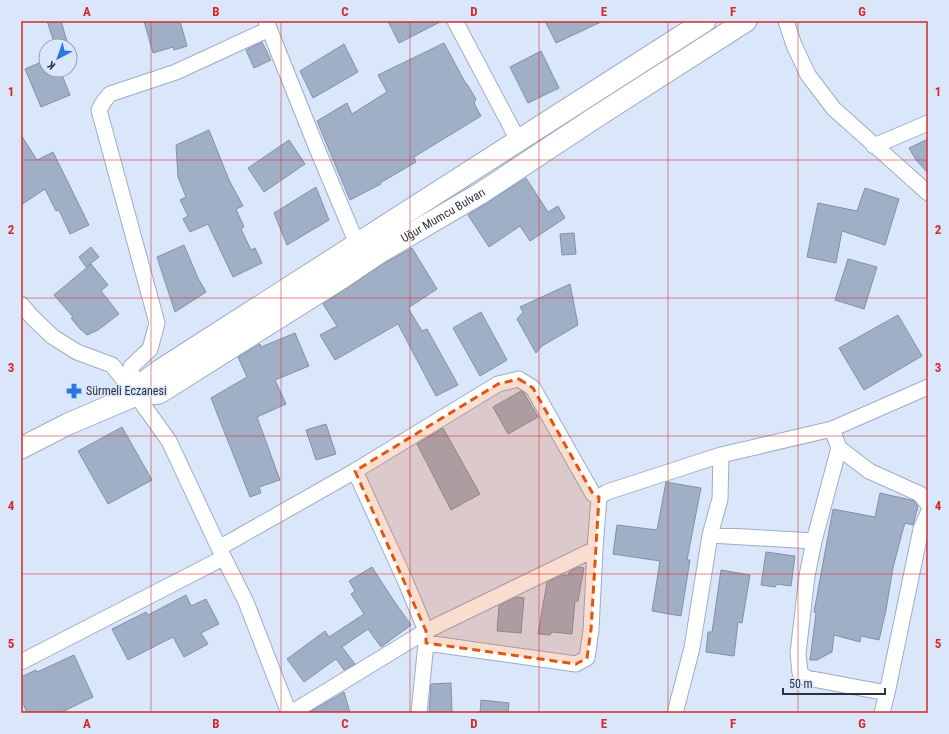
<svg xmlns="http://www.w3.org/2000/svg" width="949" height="734" font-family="'Roboto Condensed',sans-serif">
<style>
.building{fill:#a0afc6;stroke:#8191a7}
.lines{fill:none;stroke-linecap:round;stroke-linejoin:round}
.street-casing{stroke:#9eadc4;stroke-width:17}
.secondary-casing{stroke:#9eadc4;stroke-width:23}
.street{stroke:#fff;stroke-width:15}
.secondary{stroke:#fff;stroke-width:21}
.marked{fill:#df570e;fill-opacity:0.2;stroke:#df570e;stroke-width:3;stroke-dasharray:8 5;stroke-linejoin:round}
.grid{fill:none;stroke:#d62828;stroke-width:1;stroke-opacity:0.55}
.labels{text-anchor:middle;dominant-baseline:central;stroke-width:3;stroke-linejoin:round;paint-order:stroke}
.street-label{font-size:12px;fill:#2c323b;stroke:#dae7fa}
.poi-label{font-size:12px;fill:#2c323b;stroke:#dae7fa;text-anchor:start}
.neatline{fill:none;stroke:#d62828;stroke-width:1.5}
.grid-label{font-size:13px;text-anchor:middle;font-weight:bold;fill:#d62828}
</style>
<rect width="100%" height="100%" fill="#dae7fa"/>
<!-- building -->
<path class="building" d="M47,21H61L67,41L55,45Z
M144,21H180L187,46L174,50L173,47L153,53Z
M388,21H442L399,43Z
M545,21H603L556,43Z
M262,42L271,60L254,68L246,50Z
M444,43L466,84H467L476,99L474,103L481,116L414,157L416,162L380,183L381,184L350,200L317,121L347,103L352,114L387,92L378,75Z
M344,44L358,72L313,98L300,71Z
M541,51L559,88L528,103L510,67Z
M46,60V70H60L70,95L41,107L25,69Z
M209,130L229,180L243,206L236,209L244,227L241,229L251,250L255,248L262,263L233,277L208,224L190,232L183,219L188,216L180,200L186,197L178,177L176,145Z
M21,135L37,160L53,152L89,225L70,234L59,210L56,211L45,189L21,205Z
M928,139V173L916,160L909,148Z
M289,140L305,164L264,192L248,168Z
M526,178L548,212L558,206L565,218L530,241L520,226L489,247L468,215Z
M316,187L329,220L287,245L274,213Z
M865,188L899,199L885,245L842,231L836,263L807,257L818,203L857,211Z
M574,233L576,254L562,255L560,234Z
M184,245L198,278L206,292L175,312L157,257Z
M91,247L99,257L86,267L79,257Z
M412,248L437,289L408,308L422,331L427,329L458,385L436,396L398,324L335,360L320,335L337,326L323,304L383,264Z
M848,259L877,267L864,309L835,300Z
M91,264L108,285L101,291L119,314L98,330L87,335L80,329L71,318L73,317L54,295Z
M570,284L578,325L542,346L536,353L517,319L523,312L520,307Z
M481,312L507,360L480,376L453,328Z
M898,315L922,356L864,390L839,348Z
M295,333L309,366L275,380L286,404L257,417L280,480L259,487L261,493L250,497L211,398L247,377L238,357L260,344L261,347Z
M521,391L524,393L538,417L508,434L493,407Z
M326,424L336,454L316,460L306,430Z
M122,427L152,480L108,504L78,451Z
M443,428L480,494L451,510L417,444Z
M666,482L701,488L687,560H690L681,616L652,611L660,561L613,554L617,525L657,530Z
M880,493L911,500L914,501L918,506L913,525L905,523L902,533L893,568L886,610L879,640L861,636L860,642L834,635L832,652L817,660H810L816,613L814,612L833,509L875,517Z
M766,552L795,556L791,586L777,584L775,587L761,585Z
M372,567L394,601L411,625L381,647L368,629L342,647L355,664L344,670L336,659L304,682L287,659L325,631L329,637L364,614L351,594L355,591L349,581Z
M578,567L584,568L578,601H575L572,634L552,632L550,635L538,634L547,582L563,575L569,576V572Z
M721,570L750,575L742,623L738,622L734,656L706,652L708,632H712Z
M186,595L191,606L206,599L219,624L201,633L208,644L184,657L173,637L128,660L112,629L146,612L148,615Z
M516,597L524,598L521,633L497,631L499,606Z
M74,655L93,697L60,713H27L21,699V677L36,670L37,672Z
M451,683L452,713H429L431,684Z
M344,692L350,713H308L339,695Z
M481,700L509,703L508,713H480Z"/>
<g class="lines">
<defs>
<path id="street" d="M266,21L318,151L357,244
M455,21L518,140
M786,21L794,45L808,75L834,109L928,193
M874,146L928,123
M21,304L32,317L53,337L77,352L112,365L136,395L169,441L219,548L246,602L289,713
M135,394L131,367L150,349L157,323L99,110L104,101L110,94L176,72L269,29
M832,429L839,448L814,541L807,576L798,653L800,673L807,678L887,693L882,713
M839,448L869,471L920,494L928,504
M355,471L405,580L426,631V643L419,713
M710,535L814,541
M219,548L355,471L498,384L519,379L533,388L593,494L599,497L607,492L721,455L832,429L928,387
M426,643L576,664L587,658L591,630L595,549L599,497
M21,662L223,558
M887,693L921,529L928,513
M291,713L426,631L595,549
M675,713L692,648L710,535L720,499L721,455"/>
<g id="secondary">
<path d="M136,395L141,384L162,369L705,21"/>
<path id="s1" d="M21,448L68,424L136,395L159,393L343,277L377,254L481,193L596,117L746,21"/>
</g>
</defs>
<!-- street casing -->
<use href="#street" class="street-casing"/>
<!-- secondary casing -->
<use href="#secondary" class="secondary-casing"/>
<!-- street -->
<use href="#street" class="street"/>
<!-- secondary -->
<use href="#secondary" class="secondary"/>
</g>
<!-- marked area -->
<path class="marked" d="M519,379L533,388L593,494L599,497L591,630L587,658L576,664L426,643V631L355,471L498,384Z"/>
<!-- grid -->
<path class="grid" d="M151,21V713M281,21V713M410,21V713M539,21V713M668,21V713M798,21V713M21,160H928M21,298H928M21,436H928M21,574H928"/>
<!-- icons -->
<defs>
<symbol id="pharmacy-bare" viewBox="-9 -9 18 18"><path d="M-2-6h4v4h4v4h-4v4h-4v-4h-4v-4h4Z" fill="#2778e3" stroke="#dae7fa" stroke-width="2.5" paint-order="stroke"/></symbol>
</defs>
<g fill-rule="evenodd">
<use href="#pharmacy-bare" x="63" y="380" width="22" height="22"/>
</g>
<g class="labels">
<!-- street labels -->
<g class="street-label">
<text stroke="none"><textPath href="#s1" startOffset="485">Uğur Mumcu Bulvarı</textPath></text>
</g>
<!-- poi labels -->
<g class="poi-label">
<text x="86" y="391">Sürmeli Eczanesi</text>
</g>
</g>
<!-- border -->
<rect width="949" height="734" fill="none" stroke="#dae7fa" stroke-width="44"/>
<!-- north arrow -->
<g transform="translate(58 58) rotate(221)"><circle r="19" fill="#dae7fa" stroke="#949fae"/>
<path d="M0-3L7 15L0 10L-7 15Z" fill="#2778e3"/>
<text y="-6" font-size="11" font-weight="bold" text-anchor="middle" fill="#2c323b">K</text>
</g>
<!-- scale -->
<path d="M783 688v6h102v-6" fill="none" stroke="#2c323b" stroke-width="2"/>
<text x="789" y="688" font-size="12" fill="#2c323b" stroke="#dae7fa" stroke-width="3" paint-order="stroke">50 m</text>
<rect x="22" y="22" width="905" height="690" class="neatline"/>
<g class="grid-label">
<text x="87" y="16">A</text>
<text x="216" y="16">B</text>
<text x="345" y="16">C</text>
<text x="474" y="16">D</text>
<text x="604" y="16">E</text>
<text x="733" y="16">F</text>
<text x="862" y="16">G</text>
<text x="11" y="96">1</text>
<text x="938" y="96">1</text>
<text x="11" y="234">2</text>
<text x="938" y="234">2</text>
<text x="11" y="372">3</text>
<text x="938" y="372">3</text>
<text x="11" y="510">4</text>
<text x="938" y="510">4</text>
<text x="11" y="648">5</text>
<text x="938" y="648">5</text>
<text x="87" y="728">A</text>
<text x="216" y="728">B</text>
<text x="345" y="728">C</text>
<text x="474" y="728">D</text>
<text x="604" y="728">E</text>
<text x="733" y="728">F</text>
<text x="862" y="728">G</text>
</g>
</svg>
